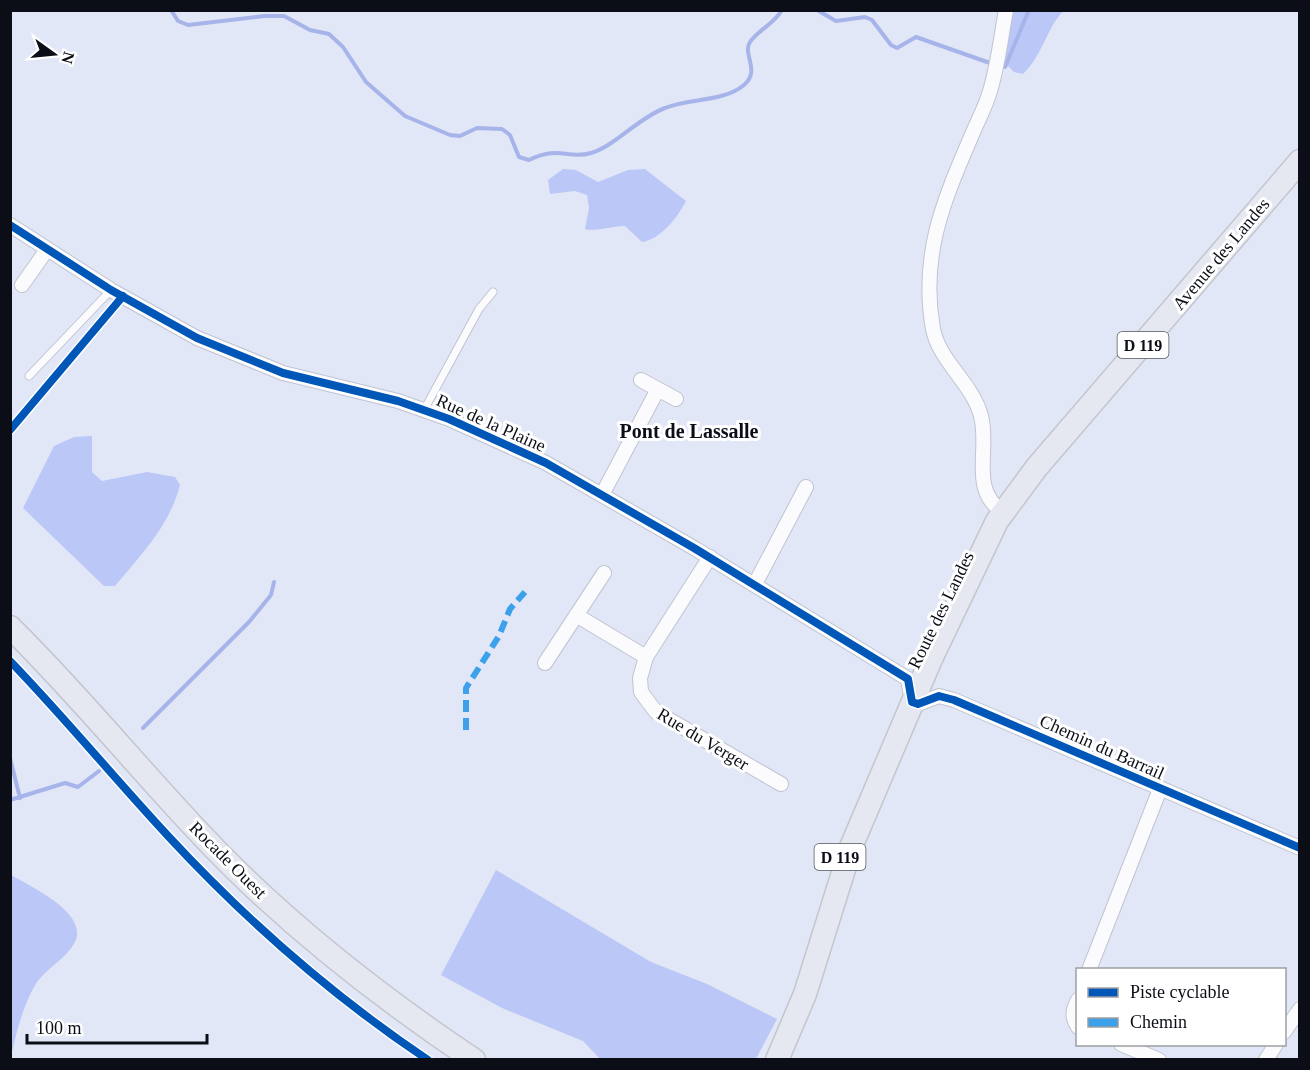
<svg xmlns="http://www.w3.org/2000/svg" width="1310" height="1070" font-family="Georgia,serif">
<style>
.forest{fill:#bbc7f6}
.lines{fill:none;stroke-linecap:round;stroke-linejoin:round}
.stream{stroke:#a6b4ea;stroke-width:4}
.service-casing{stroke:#c0c4d0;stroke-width:9}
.minor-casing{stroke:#c0c4d0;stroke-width:16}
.primary-casing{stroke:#c4c6cd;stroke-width:25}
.service{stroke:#fbfbfe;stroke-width:7}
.minor{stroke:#fbfbfe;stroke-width:14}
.primary{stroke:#e5e8f1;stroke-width:22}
.quiet{stroke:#3ca1ea;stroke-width:6;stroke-dasharray:12 6;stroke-linecap:butt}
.cycleway-casing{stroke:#fff;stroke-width:11}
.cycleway{stroke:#0057b8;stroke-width:8}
.labels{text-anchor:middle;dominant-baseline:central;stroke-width:6;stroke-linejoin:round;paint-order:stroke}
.shield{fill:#fff;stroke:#54565d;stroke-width:1.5}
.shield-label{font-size:16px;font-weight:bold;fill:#0b0e17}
.street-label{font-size:18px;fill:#0b0e17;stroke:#fff}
.neighbourhood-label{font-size:20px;font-weight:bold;fill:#0b0e17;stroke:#fff}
</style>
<rect width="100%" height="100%" fill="#e2e7f7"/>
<!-- forest -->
<path class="forest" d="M1014,11H1063C1046,30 1042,56 1023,74L1014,72L1002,60Z
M563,169L576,170L598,182L628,170L645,169L686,201C678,217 660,240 642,242L625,226C614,226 593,232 585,229L589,208L587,195L575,191L550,194L548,180Z
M92,436V472L102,481L147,472L175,477L180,485C170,525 141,555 115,586H104L23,508L54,446L74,437Z
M496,870L651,962L707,984L777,1019L757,1057L754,1060L600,1059L583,1041L502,1008L441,975Z
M11,875C30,886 89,913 75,942C66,959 48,967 37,982C23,1004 17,1031 11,1056Z"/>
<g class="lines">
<!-- stream -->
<path class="stream" d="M171,10L178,21L188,25L264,16H284L310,30L329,34L343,47L366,82L405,116L450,135L460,136L477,128L502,129L510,135L519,157L529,160C560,145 568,160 591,153C615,146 638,118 665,108C689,98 724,102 744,85C761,71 742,54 750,42C758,30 774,24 782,10
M817,10L836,21L865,17L872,20L891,45L897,48L916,37L990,63
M1005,67L1029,10
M143,728L249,622L271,595L274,582
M10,758L20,798
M10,800L65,783L78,787L99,771"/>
<defs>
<path id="service" d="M29,376L111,290
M424,410L479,309L493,292"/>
<path id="minor" d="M10,225L111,290L197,338L283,373L398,401L449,419L546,463L694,548L908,679L912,702L918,704L939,696L954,700L1300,848
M22,285L46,251
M641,380L676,399
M603,493L658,389
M1003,512C969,490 990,450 981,416C973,384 939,361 933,329C920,256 943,202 971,137C977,122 986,106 990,91C998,65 1001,37 1006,10
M710,557L646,657L640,678L641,692L656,712L781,784
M755,584L806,487
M576,615L646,657
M545,663L604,573
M1089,970L1160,789
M1078,1000C1073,1010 1071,1016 1078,1027
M1284,1032L1300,1009
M1121,1044L1159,1060
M1266,1060L1276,1044"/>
<path id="primary" d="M10,627C75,691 133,762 195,828C277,917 374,993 474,1060
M777,1060L805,994L851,847L931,659L997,521L1037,467L1300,161"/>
</defs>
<!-- service casing -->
<use href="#service" class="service-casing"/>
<!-- minor casing -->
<use href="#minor" class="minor-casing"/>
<!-- primary casing -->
<use href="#primary" class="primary-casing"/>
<!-- service -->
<use href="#service" class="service"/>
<!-- minor -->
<use href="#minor" class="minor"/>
<!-- primary -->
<use href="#primary" class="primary"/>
<!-- quiet -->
<path class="quiet" d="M466,730V688L499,636L510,609L525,592"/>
<defs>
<path id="cycleway" d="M10,225L111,290L197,338L283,373L398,401L449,419L546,463L694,548L908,679L912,702L918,704L939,696L954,700L1300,848
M10,430L123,296
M10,661C65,718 115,779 169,837C246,920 334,997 428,1060"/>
</defs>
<!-- cycleway casing -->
<use href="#cycleway" class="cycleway-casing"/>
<!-- cycleway -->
<use href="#cycleway" class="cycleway"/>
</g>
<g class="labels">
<!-- shield labels -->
<g class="shield">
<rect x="1117.5" y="332" width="51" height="26" rx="4.5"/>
<rect x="814.5" y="844" width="51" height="26" rx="4.5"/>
</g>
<g class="shield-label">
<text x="1143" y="345">D 119</text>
<text x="840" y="857">D 119</text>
</g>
<!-- street labels -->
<g class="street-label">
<text transform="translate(1221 254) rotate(-50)">Avenue des Landes</text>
<text transform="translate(491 423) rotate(24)">Rue de la Plaine</text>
<text transform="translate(941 610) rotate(-64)">Route des Landes</text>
<text transform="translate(703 739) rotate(31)">Rue du Verger</text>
<text transform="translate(1102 747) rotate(24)">Chemin du Barrail</text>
<text transform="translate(228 860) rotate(45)">Rocade Ouest</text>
</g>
<!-- neighbourhood labels -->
<g class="neighbourhood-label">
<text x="689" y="431">Pont de Lassalle</text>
</g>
</g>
<!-- border -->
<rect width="1310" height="1070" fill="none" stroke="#0b0e17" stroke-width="24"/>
<!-- legend -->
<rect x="1076" y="968" width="210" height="78" fill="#ffffff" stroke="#9d9fa2" stroke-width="1.5"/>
<rect x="1088" y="988" width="30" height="9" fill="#0057b8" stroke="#9d9fa2" stroke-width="1.5"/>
<text x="1130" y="998" font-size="18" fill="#0b0e17">Piste cyclable</text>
<rect x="1088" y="1018" width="30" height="9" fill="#3ca1ea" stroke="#9d9fa2" stroke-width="1.5"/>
<text x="1130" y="1028" font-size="18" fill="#0b0e17">Chemin</text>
<!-- north arrow -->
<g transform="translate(54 54) rotate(105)" stroke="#ffffff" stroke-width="4.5" paint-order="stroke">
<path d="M0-4.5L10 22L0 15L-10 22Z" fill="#0b0e17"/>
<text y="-9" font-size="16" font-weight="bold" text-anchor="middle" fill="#0b0e17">N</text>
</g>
<!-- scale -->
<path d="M27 1034v9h180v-9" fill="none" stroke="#0b0e17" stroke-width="3"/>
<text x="36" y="1034" font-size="18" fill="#0b0e17" stroke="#ffffff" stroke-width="4.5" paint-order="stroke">100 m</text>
</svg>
